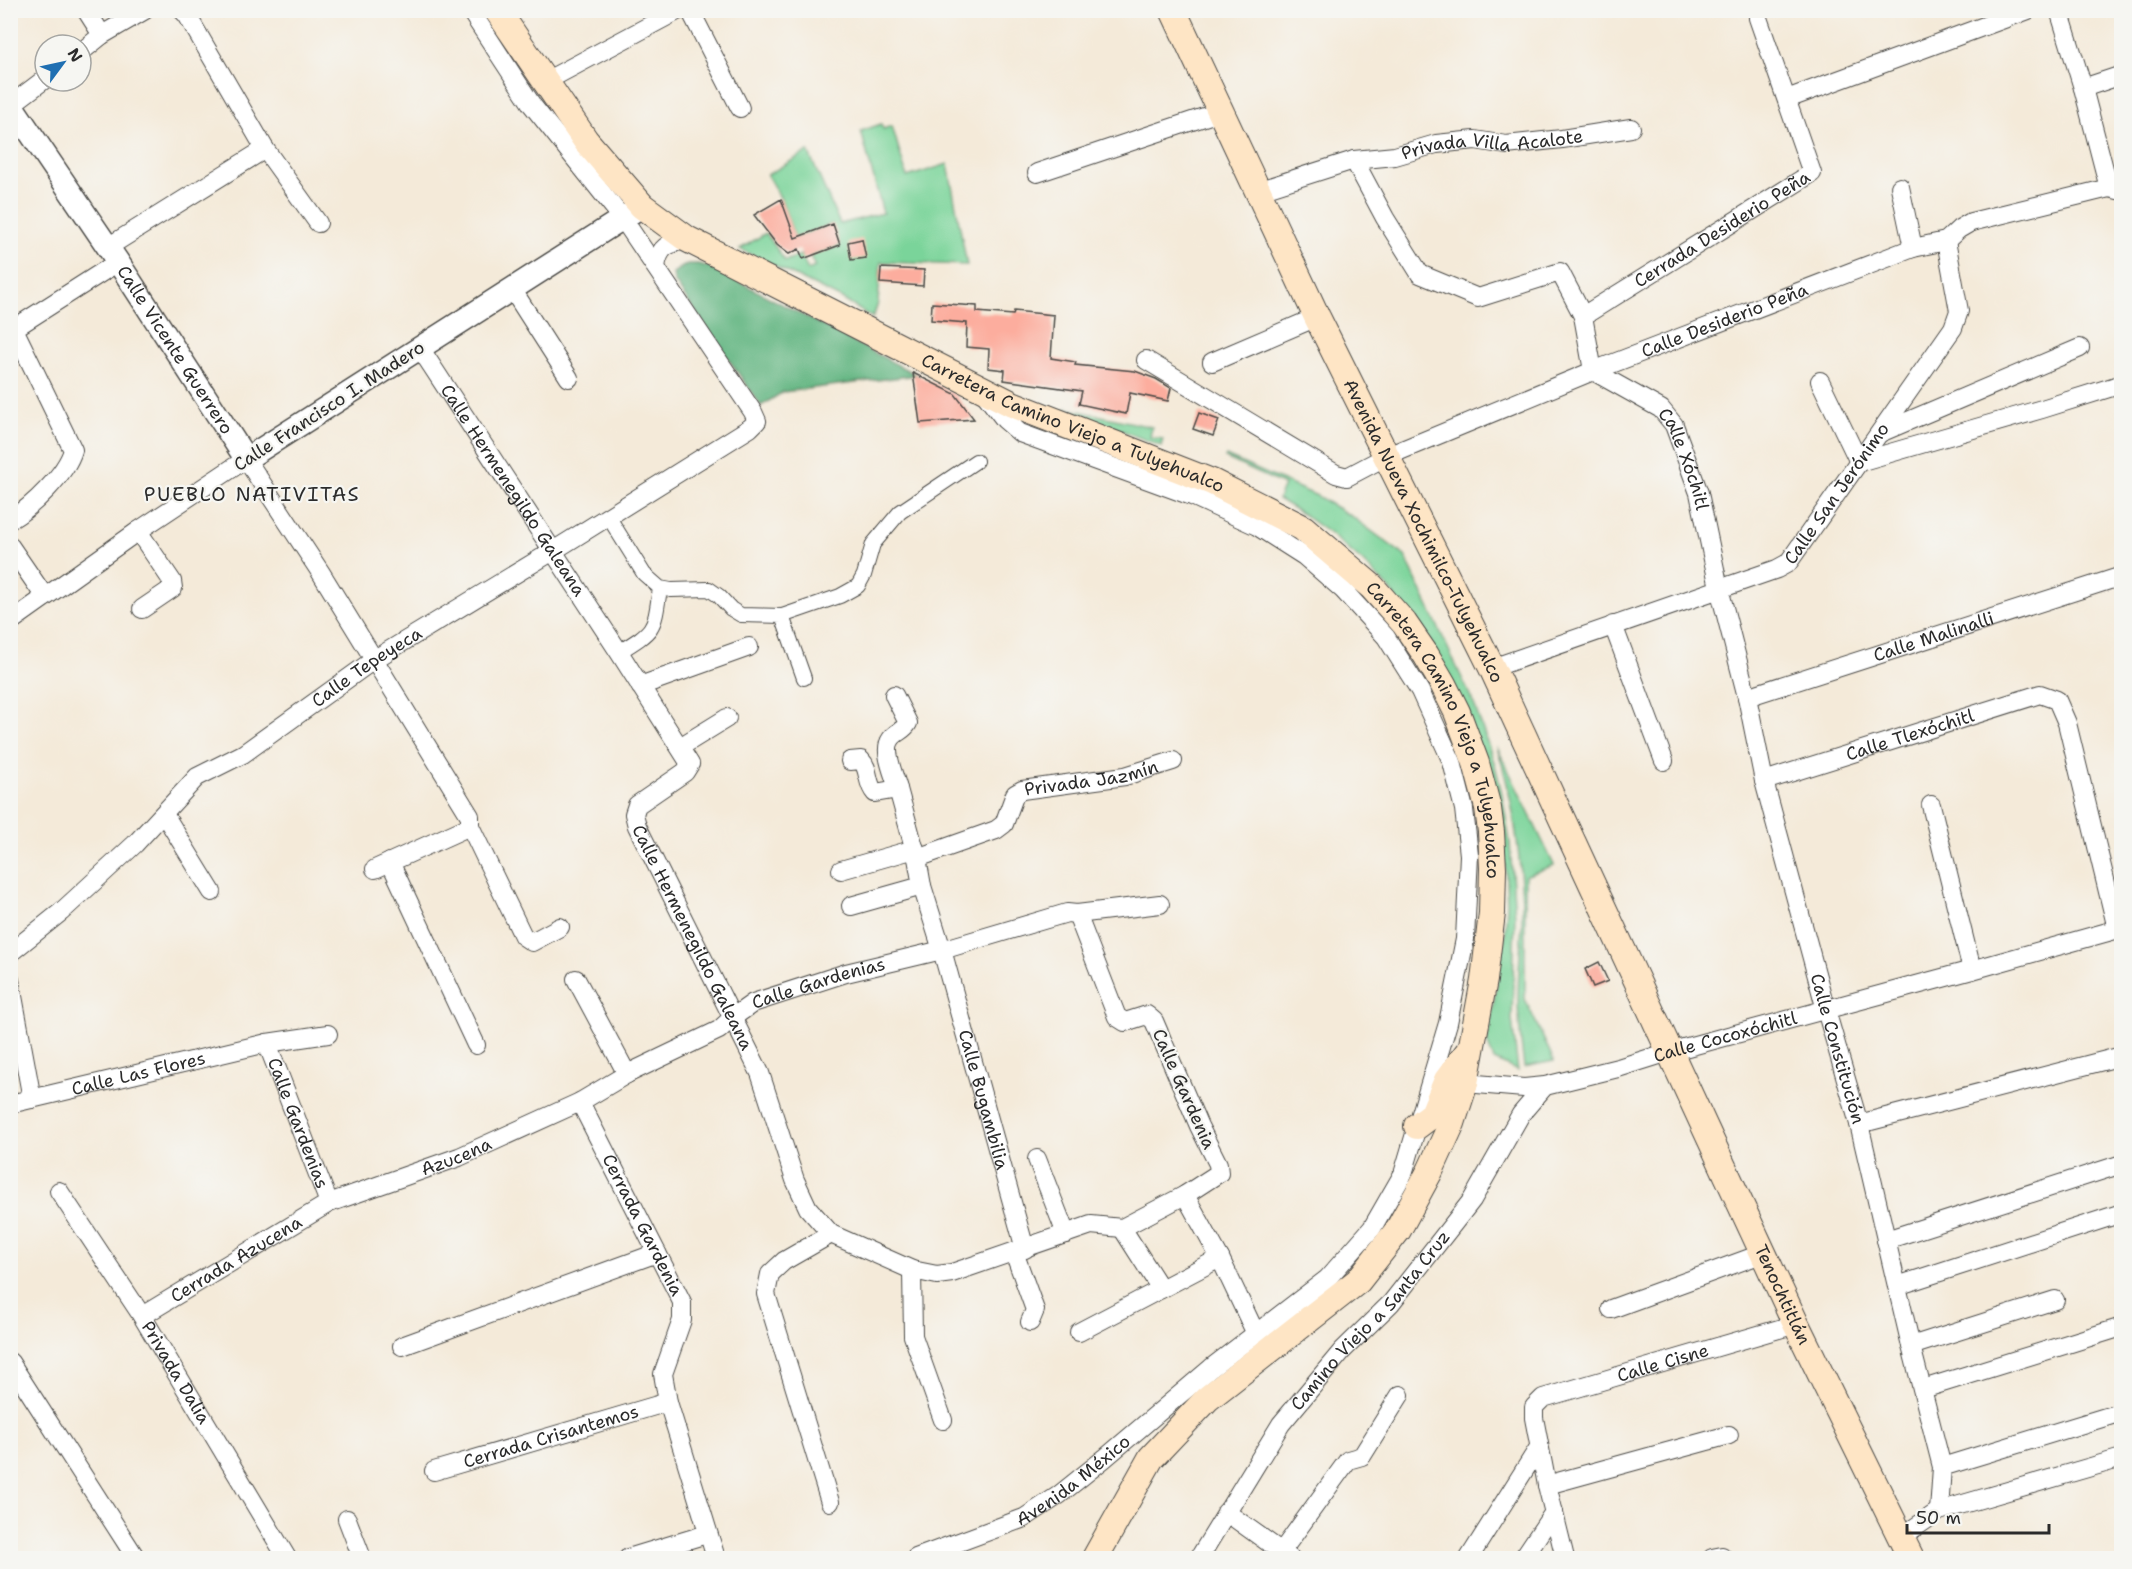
<svg xmlns="http://www.w3.org/2000/svg" width="2132" height="1569" font-family="'Shantell Sans',sans-serif">
<style>
.green{fill:#7ad49a;stroke:#528062;stroke-width:1.5}
.forest{fill:#63b682;stroke:#477056;stroke-width:1.5}
.building{fill:#fcad9e}
.lines{fill:none;stroke-linecap:round;stroke-linejoin:round}
.pedestrian-casing{stroke:#494845;stroke-width:16}
.minor-casing{stroke:#494845;stroke-width:20}
.tertiary-casing{stroke:#494845;stroke-width:25}
.secondary-casing{stroke:#494845;stroke-width:28}
.pedestrian{stroke:#fff;stroke-width:14}
.minor{stroke:#fff;stroke-width:18}
.tertiary{stroke:#fff;stroke-width:22}
.secondary{stroke:#fee5c5;stroke-width:26}
.labels{text-anchor:middle;dominant-baseline:central;stroke-width:4.5;stroke-linejoin:round;paint-order:stroke}
.street-label{font-size:18px;fill:#2b2b2b;stroke:#f6f6f2}
.neighbourhood-label{font-size:20px;letter-spacing:1.5px;fill:#2b2b2b;stroke:#f6f6f2}
</style>
<rect width="100%" height="100%" fill="#f6f6f2"/>
<filter id="ink" filterUnits="userSpaceOnUse"><feTurbulence type="fractalNoise" baseFrequency=".0167" numOctaves="2"/><feDisplacementMap in="SourceGraphic" scale="12" xChannelSelector="R" yChannelSelector="G"/><feConvolveMatrix kernelMatrix="1 2 1 2 8 2 1 2 1" color-interpolation-filters="sRGB"/></filter>
<filter id="wash" filterUnits="userSpaceOnUse"><feTurbulence type="fractalNoise" baseFrequency=".008" numOctaves="4" result="noise"/><feDisplacementMap in="SourceGraphic" scale="24" xChannelSelector="R" yChannelSelector="G"/><feGaussianBlur stdDeviation="1.35" result="paint"/><feColorMatrix in="noise" values="0 0 0 0 0 0 0 0 0 0 0 0 0 0 0 0 0 1.4 0 .05"/><feComposite in="paint" operator="in"/></filter>
<g filter="url(#wash)">
<rect width="100%" height="100%" fill="#f4ead9"/>
<!-- green -->
<path class="green" d="M881,124L883,129L892,126L907,177L948,164L967,265L881,262L878,303L873,318L842,299L740,249L766,233L785,261L801,255L808,270L815,267L810,256L840,245L832,224L795,238L781,199L767,175L808,151L840,224L883,213L861,131Z
M1065,408L1152,427L1150,437L1163,439L1161,446Z
M1226,456L1317,496L1351,516L1405,556L1474,704L1495,765L1502,794L1510,843L1515,917L1512,1019L1518,1071L1494,1060L1487,1042L1505,935L1507,905L1504,835L1497,798L1393,593L1363,562L1329,533L1301,513L1278,499L1284,485L1225,458Z
M1497,747L1554,865L1525,876V999L1554,1061L1524,1067C1521,1044 1518,1021 1518,998C1518,966 1523,934 1522,902C1520,848 1513,798 1497,747Z"/>
<!-- forest -->
<path class="forest" d="M687,264H698L711,267L917,375L783,392L761,406L674,281L673,273Z"/>
<g id="blocks">
<!-- building -->
<path class="building" d="M781,199L795,238L833,224L840,245L803,259L799,249L789,254L777,245L754,215Z
M862,239L866,258L851,260L848,242Z
M881,268L924,270L923,286L880,283Z
M932,303L977,306V312L1013,315L1014,311L1054,315L1051,358L1076,362L1075,365L1135,371L1156,379L1171,388L1168,401L1130,393L1126,414L1079,404L1082,391L1004,380L1005,370L988,368L989,349L966,347L967,323L931,320Z
M913,373L955,394L974,419L920,423Z
M1199,413L1219,420L1213,436L1193,429Z
M1599,962L1608,981L1593,987L1585,969Z"/>
</g>
</g>
<g filter="url(#ink)">
<use href="#blocks" fill-opacity="0" stroke="#494845" stroke-width="1.5"/>
<g class="lines">
<defs>
<path id="pedestrian" d="M608,516L644,574L660,588L671,590L709,589L719,596L731,609L741,615L782,616L840,596L858,586L864,575L873,544L900,512L976,461
M782,616L804,678
M619,652C656,629 654,630 660,588"/>
<g id="minor">
<path d="M86,10L102,35"/>
<path d="M182,10L187,15L265,149L318,223"/>
<path d="M690,10L740,108"/>
<path d="M2059,10L2083,88L2109,188L2122,191"/>
<path d="M81,52L102,35L145,10"/>
<path d="M544,82L679,10"/>
<path d="M2083,88L2122,75"/>
<path d="M1787,99L2028,10"/>
<path d="M12,104L45,79"/>
<path id="s1" d="M1354,160L1385,218L1420,274L1478,298L1560,272L1583,316L1593,371L1661,409L1674,425L1699,493L1719,588L1747,697L1764,781L1826,1010L1859,1124L1911,1346L1942,1467L1939,1511"/>
<path d="M1037,173L1219,112"/>
<path d="M1900,187L1913,248"/>
<path id="s2" d="M1257,191L1354,160L1395,156L1436,144L1475,140L1506,145L1562,139L1631,128"/>
<path d="M108,247L265,149"/>
<path d="M656,267C659,246 668,244 687,239"/>
<path d="M512,289L569,378"/>
<path id="s3" d="M1583,316L1812,173L1758,18"/>
<path d="M10,331L118,262"/>
<path id="s4" d="M420,348L619,652L690,764L685,772L637,805L634,814L637,826L760,1073L795,1180L808,1208L831,1234L912,1270L937,1275L952,1273L1091,1225L1122,1228L1185,1195L1219,1173L1218,1164L1199,1126L1154,1021L1147,1015L1125,1022L1117,1017L1077,914"/>
<path id="s5" d="M1146,360L1336,474L1347,477L1385,457L1593,371L1913,248L1946,241L1959,229L1971,222L2109,188"/>
<path d="M1212,362L1317,317"/>
<path d="M1820,381L1859,462L2042,409L2122,384"/>
<path d="M1880,433L2080,348"/>
<path d="M10,520C32,507 66,474 73,450L14,329"/>
<path d="M138,531L172,581L173,588L142,609"/>
<path d="M10,546L45,597"/>
<path d="M10,622L138,531L246,459L321,573L470,816V826L375,869"/>
<path d="M1613,625L1664,761"/>
<path id="s6" d="M1492,668L1777,569L1788,563L1953,328L1959,311L1946,241"/>
<path d="M640,686L749,647"/>
<path d="M894,695L908,723C904,731 895,732 891,739C882,751 895,776 898,789"/>
<path id="s7" d="M1747,697L2122,576"/>
<path d="M680,747L727,718"/>
<path id="s8" d="M850,761L861,760C870,769 866,783 875,793L898,789L917,858L922,886L942,950L1025,1249"/>
<path id="s9" d="M1764,781L2040,694L2057,700L2067,723L2117,929"/>
<path d="M1931,805L1972,970"/>
<path d="M164,814L212,892"/>
<path d="M470,826L523,936L532,942L560,927"/>
<path id="s10" d="M917,858L996,830L1004,824L1015,794L1022,790L1125,776L1173,761"/>
<path d="M390,862L476,1045"/>
<path d="M841,870L915,849"/>
<path d="M851,906L922,886"/>
<path id="s11" d="M10,953L61,912L135,844L197,777L243,754L375,659L553,551L750,428L757,421L753,412L623,219L532,105L470,10"/>
<path d="M576,979L627,1074"/>
<path d="M10,980L32,1099"/>
<path id="s12" d="M267,1043L329,1203"/>
<path id="s13" d="M1465,1083L1524,1088L1545,1086L1618,1068L1669,1052L1972,970L2122,928"/>
<path id="s14" d="M580,1102L682,1302V1320L663,1374L668,1402L716,1558"/>
<path id="s15" d="M10,1104L267,1043L328,1034"/>
<path d="M1859,1124L2122,1056"/>
<path d="M1037,1159L1066,1234"/>
<path id="s16" d="M59,1191L142,1316L287,1558"/>
<path d="M1185,1195L1220,1258L1256,1334"/>
<path d="M1122,1228L1161,1289L1220,1258"/>
<path d="M1886,1240L2122,1164"/>
<path d="M1014,1252L1035,1310L1030,1322"/>
<path d="M912,1270L913,1336L943,1420"/>
<path d="M1897,1286L2122,1213"/>
<path d="M1611,1309L1764,1253"/>
<path id="s17" d="M142,1316L329,1203L459,1157L580,1102L627,1074L719,1030L732,1018L753,1003L846,973L942,950L1067,913L1077,914L1160,904"/>
<path d="M1079,1332L1161,1289"/>
<path d="M402,1346L657,1253"/>
<path d="M1911,1346L2055,1300"/>
<path d="M10,1362L136,1558"/>
<path d="M1923,1389L2122,1327"/>
<path d="M1942,1467L2122,1412"/>
<path id="s18" d="M434,1471L668,1402"/>
<path d="M1547,1485L1729,1435"/>
<path d="M830,1502L766,1294L770,1274L784,1261L831,1234"/>
<path d="M1226,1512L1290,1558"/>
<path d="M347,1519L362,1558"/>
<path d="M1901,1537L1939,1511L2122,1458"/>
<path d="M1282,1551L1348,1460L1362,1456L1400,1395"/>
<path d="M628,1558L707,1534"/>
<path id="s19" d="M916,1558L1024,1518L1059,1495L1105,1458L1211,1368L1327,1279L1372,1228L1403,1174L1448,1023L1465,939L1469,855L1464,809L1452,762L1420,691L1386,637L1343,590L1304,556L1257,526L1192,496L1020,433L1005,420L984,393"/>
<path id="s20" d="M1199,1558L1281,1424L1342,1351L1391,1303L1472,1200L1521,1114L1545,1086"/>
<path d="M1469,1558L1539,1447"/>
<path d="M1523,1558L1554,1512"/>
<path id="s21" d="M1565,1558L1547,1485L1534,1418V1407L1543,1398L1796,1324"/>
<path d="M1712,1558L1722,1556"/>
</g>
<g id="tertiary">
<path id="s22" d="M10,103L118,262L246,459L642,206"/>
</g>
<g id="secondary">
<path id="s23" d="M497,10L586,141L642,206L687,239L1012,404L1212,482L1303,528L1372,587L1404,623L1426,655L1443,684L1457,712L1476,763L1488,808L1491,832L1493,868L1492,913L1484,980L1465,1083L1452,1123L1430,1171L1398,1230L1358,1281L1207,1399L1151,1458L1095,1558"/>
<path id="s24" d="M1173,10L1317,317L1492,668L1796,1324L1911,1558"/>
<path d="M1417,1126L1433,1114L1447,1080L1468,1052"/>
</g>
</defs>
<!-- pedestrian casing -->
<use href="#pedestrian" class="pedestrian-casing"/>
<!-- minor casing -->
<use href="#minor" class="minor-casing"/>
<!-- tertiary casing -->
<use href="#tertiary" class="tertiary-casing"/>
<!-- secondary casing -->
<use href="#secondary" class="secondary-casing"/>
<!-- pedestrian -->
<use href="#pedestrian" class="pedestrian"/>
<!-- minor -->
<use href="#minor" class="minor"/>
<!-- tertiary -->
<use href="#tertiary" class="tertiary"/>
<!-- secondary -->
<use href="#secondary" class="secondary"/>
</g>
</g>
<g class="labels">
<!-- street labels -->
<g class="street-label">
<text stroke="none"><textPath href="#s2" startOffset="242">Privada Villa Acalote</textPath></text>
<text stroke="none"><textPath href="#s3" startOffset="164">Cerrada Desiderio Peña</textPath></text>
<text stroke="none"><textPath href="#s5" startOffset="642">Calle Desiderio Peña</textPath></text>
<text stroke="none"><textPath href="#s22" startOffset="297">Calle Vicente Guerrero</textPath></text>
<text transform="translate(329 406) rotate(-33)">Calle Francisco I. Madero</text>
<text stroke="none"><textPath href="#s23" startOffset="728">Carretera Camino Viejo a Tulyehualco</textPath></text>
<text stroke="none"><textPath href="#s1" startOffset="520">Calle Xóchitl</textPath></text>
<text stroke="none"><textPath href="#s4" startOffset="170">Calle Hermenegildo Galeana</textPath></text>
<text stroke="none"><textPath href="#s6" startOffset="399">Calle San Jerónimo</textPath></text>
<text stroke="none"><textPath href="#s24" startOffset="578">Avenida Nueva Xochimilco-Tulyehualco</textPath></text>
<text stroke="none"><textPath href="#s7" startOffset="196">Calle Malinalli</textPath></text>
<text stroke="none"><textPath href="#s11" startOffset="460">Calle Tepeyeca</textPath></text>
<text stroke="none"><textPath href="#s23" startOffset="1232">Carretera Camino Viejo a Tulyehualco</textPath></text>
<text stroke="none"><textPath href="#s9" startOffset="153">Calle Tlexóchitl</textPath></text>
<text stroke="none"><textPath href="#s10" startOffset="204">Privada Jazmín</textPath></text>
<text stroke="none"><textPath href="#s4" startOffset="710">Calle Hermenegildo Galeana</textPath></text>
<text stroke="none"><textPath href="#s17" startOffset="758">Calle Gardenias</textPath></text>
<text stroke="none"><textPath href="#s13" startOffset="267">Calle Cocoxóchitl</textPath></text>
<text stroke="none"><textPath href="#s1" startOffset="1130">Calle Constitución</textPath></text>
<text stroke="none"><textPath href="#s15" startOffset="132">Calle Las Flores</textPath></text>
<text transform="translate(1184 1089) rotate(66)">Calle Gardenia</text>
<text stroke="none"><textPath href="#s8" startOffset="393">Calle Bugambilia</textPath></text>
<text stroke="none"><textPath href="#s12" startOffset="86">Calle Gardenias</textPath></text>
<text stroke="none"><textPath href="#s17" startOffset="354">Azucena</textPath></text>
<text stroke="none"><textPath href="#s14" startOffset="138">Cerrada Gardenia</textPath></text>
<text stroke="none"><textPath href="#s17" startOffset="110">Cerrada Azucena</textPath></text>
<text stroke="none"><textPath href="#s24" startOffset="1422">Tenochtitlán</textPath></text>
<text stroke="none"><textPath href="#s20" startOffset="294">Camino Viejo a Santa Cruz</textPath></text>
<text stroke="none"><textPath href="#s21" startOffset="292">Calle Cisne</textPath></text>
<text stroke="none"><textPath href="#s16" startOffset="216">Privada Dalia</textPath></text>
<text stroke="none"><textPath href="#s18" startOffset="122">Cerrada Crisantemos</textPath></text>
<text stroke="none"><textPath href="#s19" startOffset="177">Avenida México</textPath></text>
</g>
<!-- neighbourhood labels -->
<g class="neighbourhood-label">
<text x="252" y="494">PUEBLO NATIVITAS</text>
</g>
</g>
<!-- margin -->
<rect width="2132" height="1569" fill="none" stroke="#f6f6f2" stroke-width="36"/>
<!-- north arrow -->
<g transform="translate(63 63) rotate(57)"><circle r="28" fill="#f6f6f2" stroke="#a5a5a2" stroke-width="1.5"/>
<path d="M0-4.5L10 22L0 15L-10 22Z" fill="#1f6fb2"/>
<text y="-9" font-size="16" font-weight="bold" text-anchor="middle" fill="#2b2b2b">N</text>
</g>
<!-- scale -->
<path d="M1907 1524v9h142v-9" fill="none" stroke="#2b2b2b" stroke-width="3"/>
<text x="1916" y="1524" font-size="18" fill="#2b2b2b" stroke="#f6f6f2" stroke-width="4.5" paint-order="stroke">50 m</text>
</svg>
